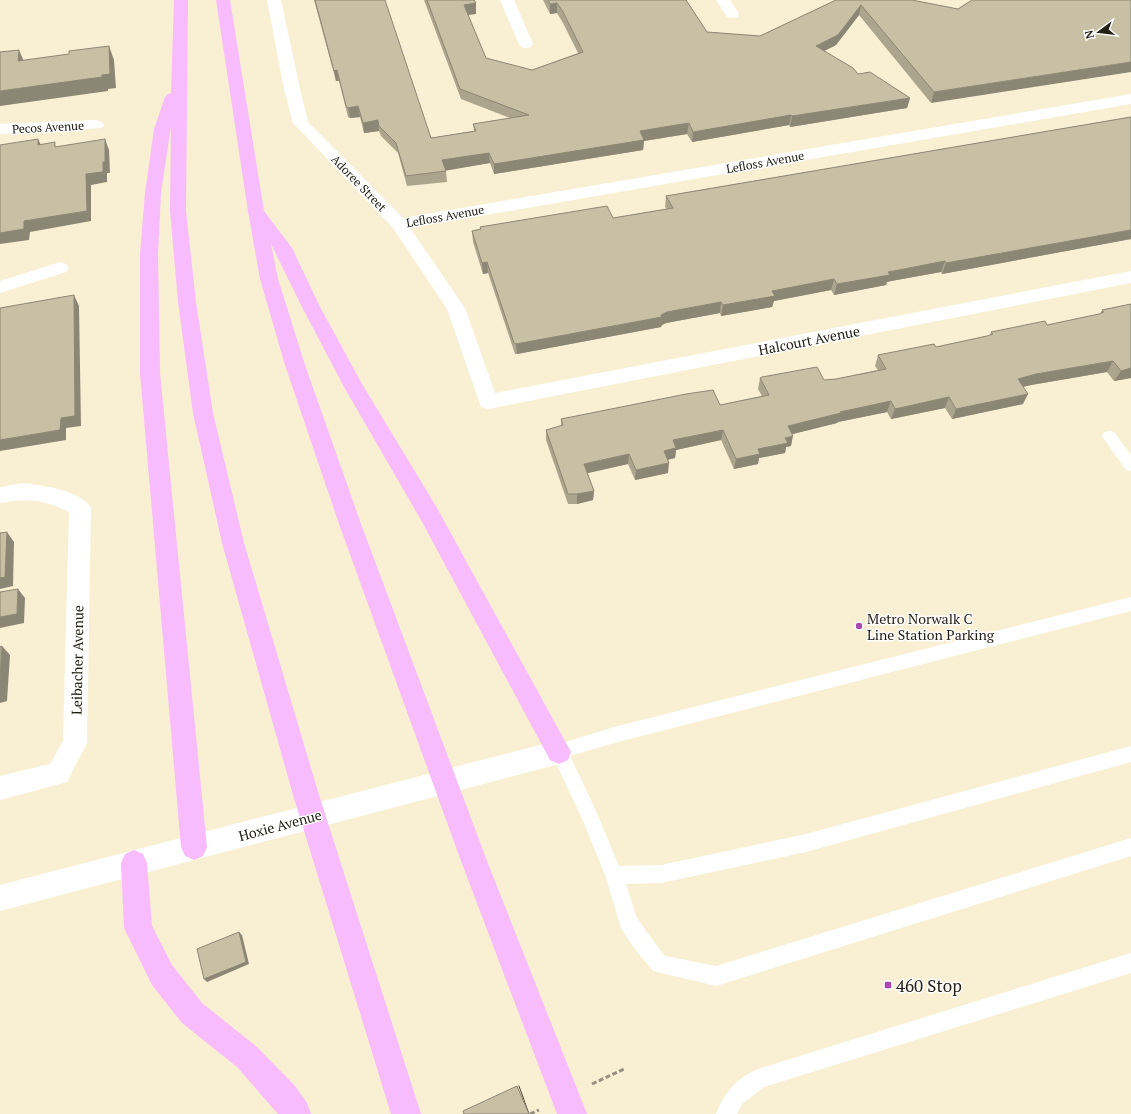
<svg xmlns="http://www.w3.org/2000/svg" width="1131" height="1114" font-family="'PT Serif',serif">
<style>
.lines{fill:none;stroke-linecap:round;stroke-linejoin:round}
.path{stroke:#968f7c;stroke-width:3;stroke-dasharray:5 2.5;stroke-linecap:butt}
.service{fill:#fff;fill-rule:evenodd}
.minor{fill:#fff;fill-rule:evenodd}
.secondary{fill:#fff;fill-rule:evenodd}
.motorway{fill:#f8bbfb;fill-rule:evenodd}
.tram{stroke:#464235;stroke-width:1}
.wall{fill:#aca58e}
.shaded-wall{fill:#8c8674}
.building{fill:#c8c0a5;stroke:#8c8674}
.poi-dot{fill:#a949b0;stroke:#fff;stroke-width:1.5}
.labels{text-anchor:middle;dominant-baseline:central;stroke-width:3;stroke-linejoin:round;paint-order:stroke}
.far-street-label{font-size:12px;fill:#232016;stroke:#fff}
.street-label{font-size:14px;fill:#232016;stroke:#fff}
.poi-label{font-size:14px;fill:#232016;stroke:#fff;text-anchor:start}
.near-poi-label{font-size:17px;fill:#232016;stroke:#fff;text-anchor:start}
</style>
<rect width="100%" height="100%" fill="#f9f0d4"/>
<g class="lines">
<!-- path -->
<path class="path" d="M592,1084L624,1069
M530,1114L539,1110"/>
<!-- service -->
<path class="service" d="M1109,431L1114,432L1131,455V471L1126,470L1102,436L1104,432Z
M1131,597V611L614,743L570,756L596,811L619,866L661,865L806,834L1131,746V762L806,852L661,883L626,884L636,916L648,934L665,956L716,966L1131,838V856L716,986L653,971L634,948L621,928L605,875L583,821L551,752L553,746L614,727Z
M1131,953V973L764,1087L742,1104L737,1114H716C724,1093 736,1078 758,1069Z"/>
<!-- minor -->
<path class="minor" d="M267,0H281L300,89L308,122L403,218L1131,94V104L410,228L465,308L495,393L1131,271V283L488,409L481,407L447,309L393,228L293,123L284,89Z
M500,0H514L533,44L531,47L526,48L521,47L519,44Z
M716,0H730L739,14L737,17L732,18L727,17Z
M96,120L102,122L104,125L102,128L0,134V124Z
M60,262L66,264L69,268L66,272L0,293V281Z
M24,483C43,486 81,490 91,508L87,743L67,782L0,800V776L50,764L63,741L69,512C43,499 28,498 0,503V487Z"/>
<!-- secondary -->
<path class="secondary" d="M559,740L568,744L571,752L568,760L559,764L0,911V885Z"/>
<!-- motorway -->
<path class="motorway" d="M174,0H188L186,211L196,302L213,413L244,543L319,795L421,1114H391L293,795L222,543L193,413L178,302L170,211L171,126L161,193L158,254L160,373L207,847L203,856L194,860L185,856L181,847L140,373V254L145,193L154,129L165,97L168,94L171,93Z
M216,0H230L264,211L292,248L320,307L362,384L437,508L571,752L568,760L559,764L550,760L421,520L344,387L302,307L271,244L278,279L305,365L361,524L487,861L587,1114H557L461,861L339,524L285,365L260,279L248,211Z
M134,850L143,854L147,863L152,926L172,965L202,1003L257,1047L295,1086L307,1103L311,1114H278L237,1067L182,1023L152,985L124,928L121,863L125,854Z"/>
<!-- tram -->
<path class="tram" d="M519,1086L529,1114"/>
</g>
<!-- wall -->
<path class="wall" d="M314,0H385L431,138L474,131L473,124L510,118L461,99L424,0H474L476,3V14L468,15L486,58L532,70L578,53L563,23L557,13L550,14L543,0H686L707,32L760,36L836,0L958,9L972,0L931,103L859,15L836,45L824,51L858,74L910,98L907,108L790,127L789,125L692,142L687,134L644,141L643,150L494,174L490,163L446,170L447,182L407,186L398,153L381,136L379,131L364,133L360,117L350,118L348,117L339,81H336Z
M1131,117V239L942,274L941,272L891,281L887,282L886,285L834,295L831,290L774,301L772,307L721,316L720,313L666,323L662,325L661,327L517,354H515L488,273L483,274L473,242L472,231L480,229V227L613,218L667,209L665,207L666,196Z
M1131,304V378L1114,381L1107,372L1031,385L1023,387V404L952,419L945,408L891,419L887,412L838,422L837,423L792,434L791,446L786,447L785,453L759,458L758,464L734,469L721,440L676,450L675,458L667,460L668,473L635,480L628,464L587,473L594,491L593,500L577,504H568L546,440V430L561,426V419L720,405L762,396L758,389L760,378L824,380L836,379L878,370L875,366L878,355L936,347L987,336L990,335L991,332L1047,325L1100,314L1102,310Z"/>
<!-- shaded-wall -->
<path class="shaded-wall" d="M476,3V14L465,15L464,5Z
M557,3V13L550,14V4Z
M861,5L859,15L836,45L814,56L816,46Z
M109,46L114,60L116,88L108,89V91L0,106V91L102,75Z
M19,50L25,64L18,61Z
M1131,62V72L931,103L934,92Z
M337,70L339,81H336L334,71Z
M910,98L907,108L790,127L792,116Z
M358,106L360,117L350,118L348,108Z
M791,115L789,125L692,142L693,132Z
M378,120L379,131L364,133L363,123Z
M689,123L687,134L644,141L643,150L494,174V164L640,131Z
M38,139L43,149L38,145Z
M105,139L109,150L110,173H107V182L91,185V221L30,232L29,240L0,244V233L24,221L86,174L103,162Z
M489,153L490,163L444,171L442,160Z
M1131,230V239L942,274L946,263Z
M945,261L941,272L891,281L887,282L886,285L834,295L837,284L894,271Z
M487,262L488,273L483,274L482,263Z
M834,279L831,290L774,301L772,307L721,316L723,305L772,291Z
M74,295L79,306L81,426L66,428V440L0,451V440L61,418Z
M721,302L720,313L666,323L662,325L661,327L517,354L516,344L661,315L667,312Z
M1113,361L1107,372L1031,385L1013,389L1018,379L1036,374Z
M1131,368V378L1114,381L1121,371Z
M1028,394L1023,404L952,419L956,409Z
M949,397L945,408L891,419L895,409Z
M891,401L887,412L838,422L837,423L785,436L788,426L840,412Z
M723,430L721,440L676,450L675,458L662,461L664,451L673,440Z
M793,436L791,446L786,447L785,453L759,458L758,464L734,469L736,459L758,449L785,438Z
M629,454L628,464L584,474V464Z
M669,463L668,473L635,480L636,470Z
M594,491L593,500L577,504V494Z
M7,532L14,542L13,586L0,589V578Z
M18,589L25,598L24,623L0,628V617Z
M2,646L10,655L7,701L0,703V678Z
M239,932L242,935L249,964L207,982L204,979Z"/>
<!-- building -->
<path class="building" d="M315,0H385L431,138L476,131L473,124L529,115L460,89L427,0H474L476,3L464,5L486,58L532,70L583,52L563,12L557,3L550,4L548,0H686L707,32L760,36L836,0H912L958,9L972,0H1131V62L934,92L861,5L838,35L816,46L853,68L858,74L870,72L910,98L792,116L791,115L693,132L689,123L640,131L644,140L494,164L489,153L442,160L446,171L406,176L396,143L379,126L378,120L363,123L358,106L348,108L346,106L337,70L334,71Z
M109,46L110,74L102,75V77L0,91V52L19,50L18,61L69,54V51Z
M1131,117V230L946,263L945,261L894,271L888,272L890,275L837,284L834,279L772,291L775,296L723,305L721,302L667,312L661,315L662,317L516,344L514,343L487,262L482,263L472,231L481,229L480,227L607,206L613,218L673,208L666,196Z
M38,139V145L55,142V147L105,139V162H103V172L86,174L87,211L24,221V229L0,233V145Z
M74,295L75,416L61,418L60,430L0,440V308Z
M1131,304V368L1121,371L1113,361L1036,374L1018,379L1028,394L956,409L949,397L895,409L891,401L840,412L841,413L788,426L793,436L785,438L788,443L758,449L760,454L736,459L723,430L673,440L676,448L664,451L669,463L636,470L629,454L584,464L594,491L577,494H568L546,430L563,425L561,419L686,394L713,390L720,405L769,395L760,378L762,377L817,367L824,380L836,379L886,369L878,355L934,344L936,347L987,336L993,334L991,332L1045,321L1047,325L1099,314L1104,312L1102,310Z
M7,532L5,577L0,578V533Z
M18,589L17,614L0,617V592Z
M2,646L0,678V647Z
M239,932L246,962L204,979L197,949Z
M517,1086L529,1114H464L463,1111Z"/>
<!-- markers -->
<g class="poi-dot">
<circle cx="859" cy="626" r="4"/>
<rect x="884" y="981" width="8" height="8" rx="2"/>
</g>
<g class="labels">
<!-- far-street labels -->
<g class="far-street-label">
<text transform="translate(48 127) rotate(-3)">Pecos Avenue</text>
<text transform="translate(765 162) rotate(-10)">Lefloss Avenue</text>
<text transform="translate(359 183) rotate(46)">Adoree Street</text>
<text transform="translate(445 216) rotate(-10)">Lefloss Avenue</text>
</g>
<!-- street labels -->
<g class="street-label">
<text transform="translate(809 340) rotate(-11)">Halcourt Avenue</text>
<text transform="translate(77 660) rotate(-89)">Leibacher Avenue</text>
<text transform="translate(280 825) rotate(-15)">Hoxie Avenue</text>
</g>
<!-- poi labels -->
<g class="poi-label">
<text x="867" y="618">Metro Norwalk C<tspan x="867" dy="16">Line Station Parking</tspan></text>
</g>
<!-- near-poi labels -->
<g class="near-poi-label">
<text x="896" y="985">460 Stop</text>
</g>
</g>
<!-- north arrow -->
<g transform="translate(1099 32) rotate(255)" stroke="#ffffff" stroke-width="3" paint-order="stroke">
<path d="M0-3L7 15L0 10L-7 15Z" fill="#232016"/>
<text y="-6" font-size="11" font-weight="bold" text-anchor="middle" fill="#232016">N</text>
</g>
</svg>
